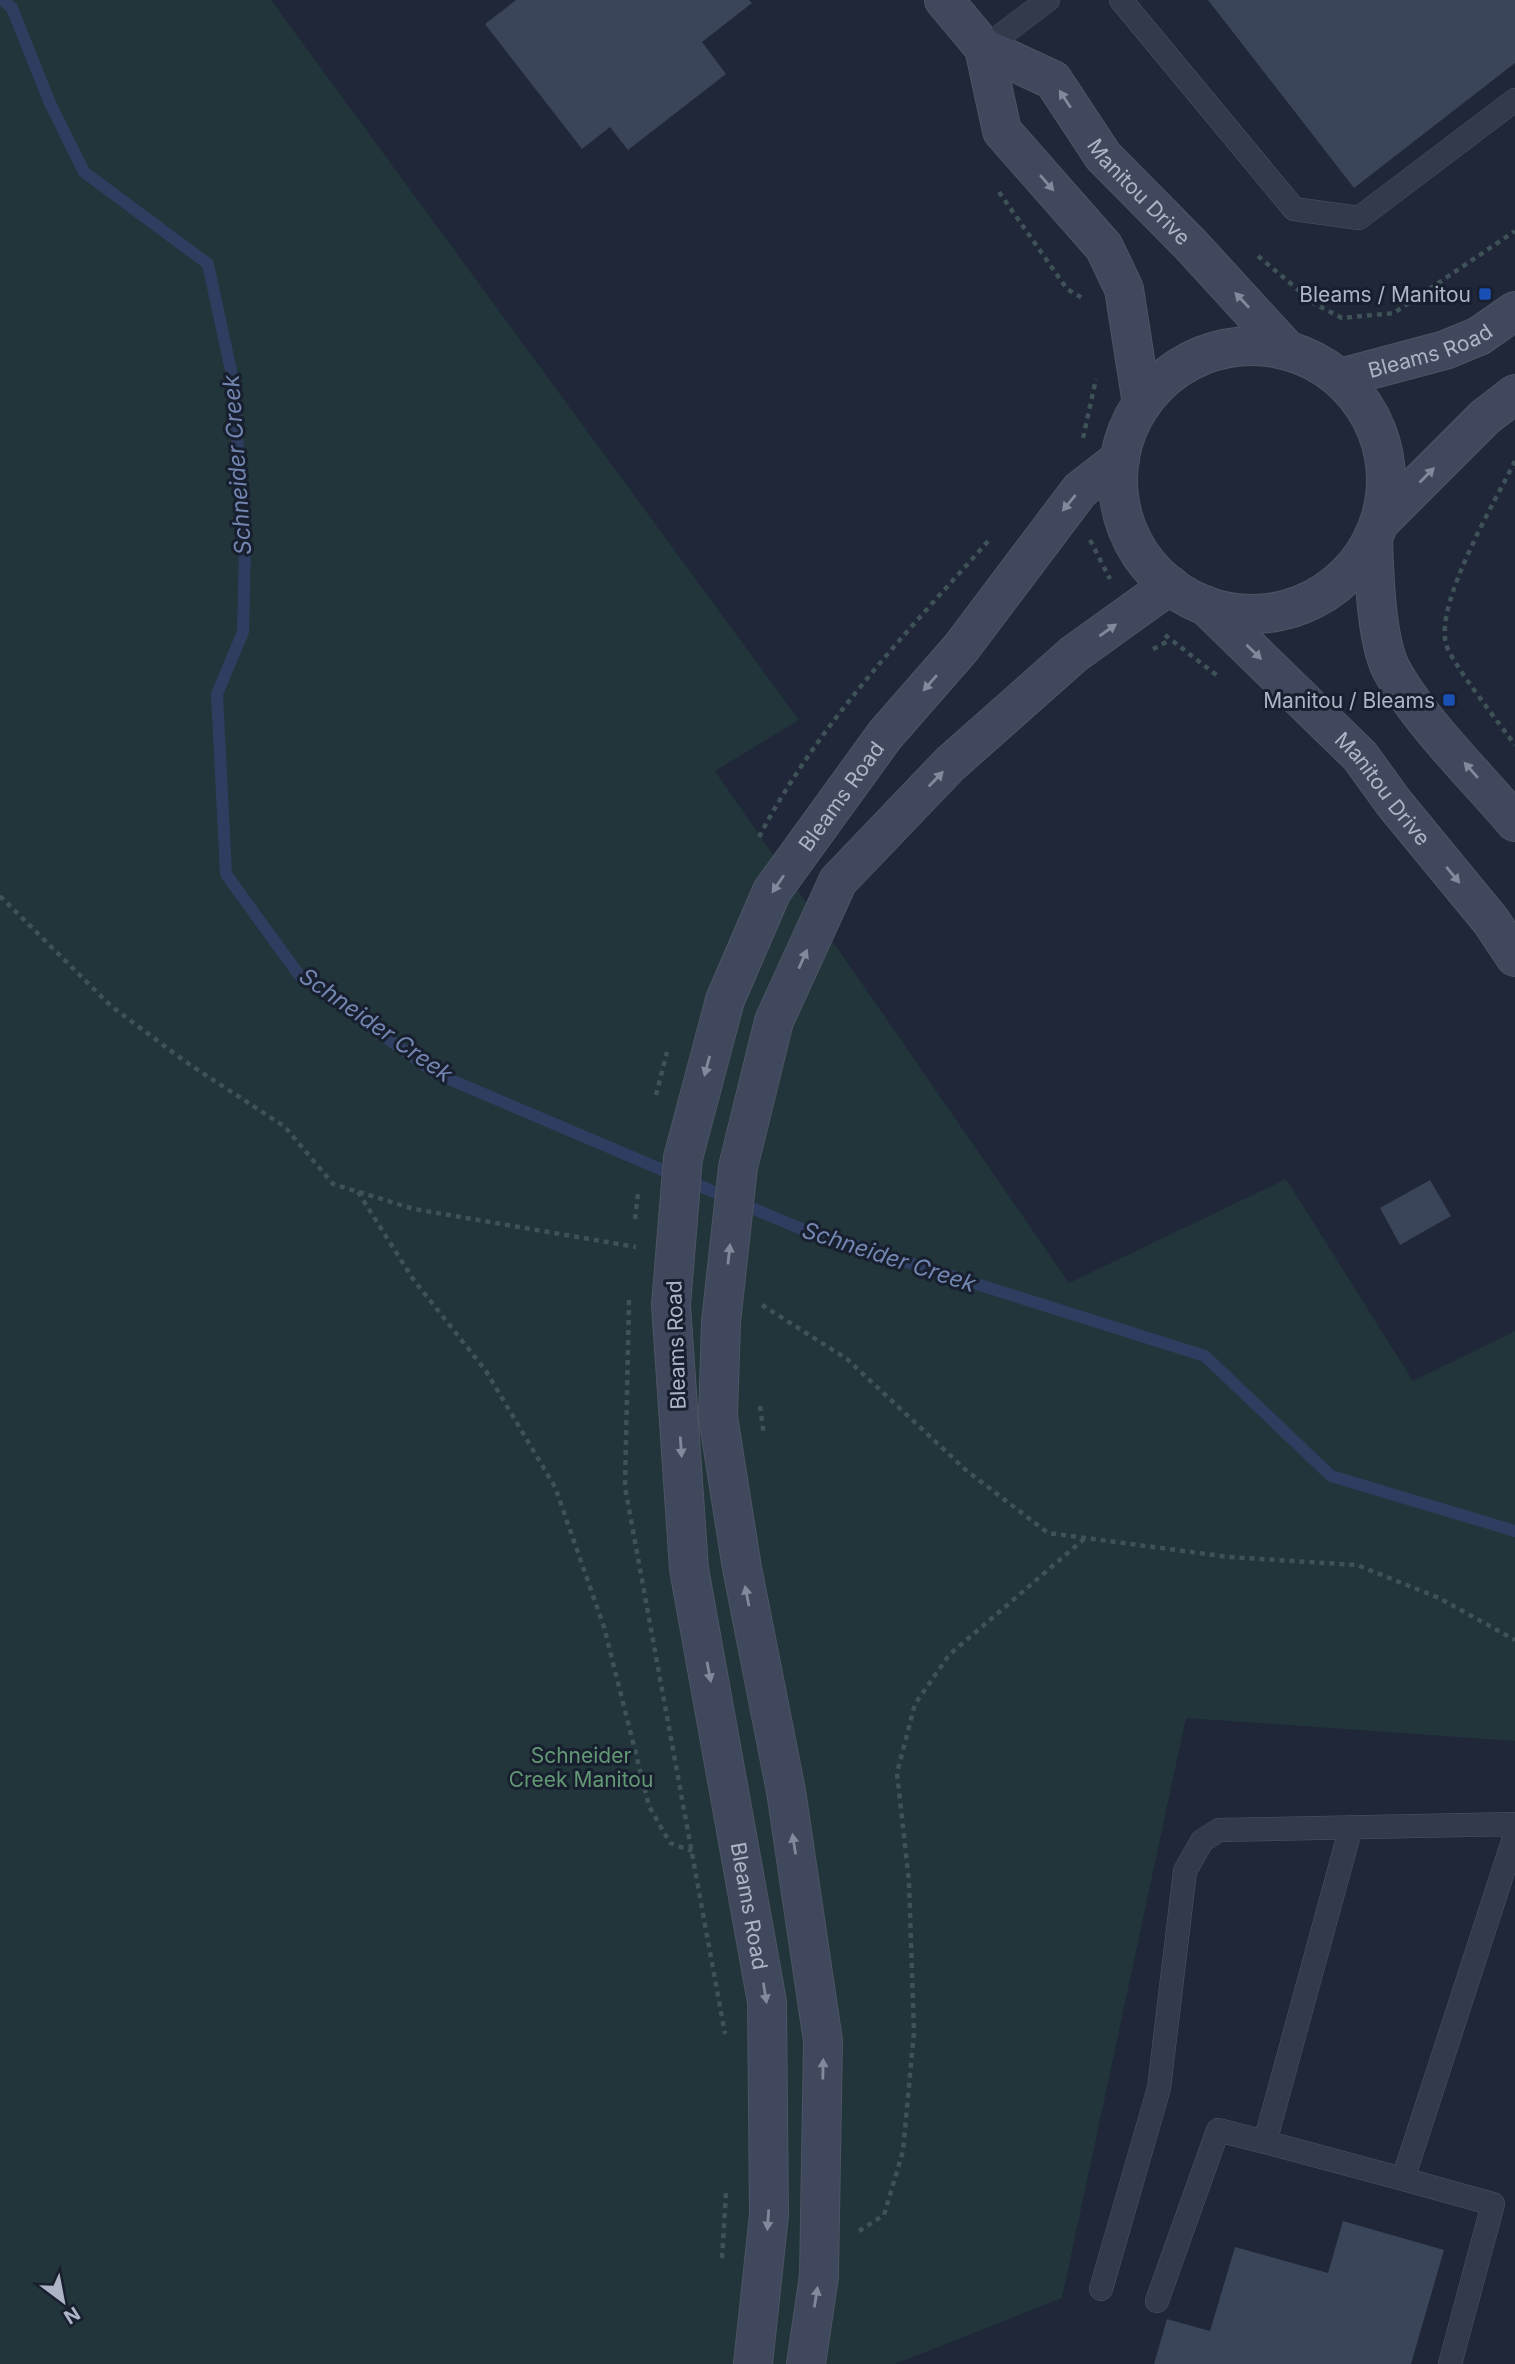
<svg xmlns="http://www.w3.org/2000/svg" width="1515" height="2364" font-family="Inter,sans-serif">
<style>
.green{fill:#21353a}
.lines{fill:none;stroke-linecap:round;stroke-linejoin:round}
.stream{stroke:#2f3e60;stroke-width:12}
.building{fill:#3b4559}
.lane-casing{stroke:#4d5464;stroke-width:24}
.secondary-casing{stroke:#4d5464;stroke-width:40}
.path{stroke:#3f5257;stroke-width:4.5;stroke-dasharray:5 5;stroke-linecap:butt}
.lane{stroke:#333a49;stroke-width:23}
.secondary{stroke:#40485d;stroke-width:38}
.secondary-bridge-casing{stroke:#4d5464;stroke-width:40;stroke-linecap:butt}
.path-bridge{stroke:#3f5257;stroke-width:4.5;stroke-dasharray:5 5;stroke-linecap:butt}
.secondary-bridge{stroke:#40485d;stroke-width:38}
.oneway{fill:#81899c}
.transit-dot{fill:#1a4fb4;stroke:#181f2e;stroke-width:2.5}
.labels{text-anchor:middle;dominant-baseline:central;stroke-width:6;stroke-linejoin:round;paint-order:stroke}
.street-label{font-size:21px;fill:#adb4c6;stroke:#181f2e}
.poi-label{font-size:21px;fill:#adb4c6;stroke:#181f2e;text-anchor:end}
.park-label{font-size:21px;fill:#639875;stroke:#181f2e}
.water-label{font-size:23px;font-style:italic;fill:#7386b1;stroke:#181f2e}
</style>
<rect width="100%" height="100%" fill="#1f2739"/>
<!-- green -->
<path class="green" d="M0,0H271L799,720L715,771L1069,1283L1286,1179L1413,1381L1515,1331V1741L1186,1718L1062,2298L895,2364H0Z"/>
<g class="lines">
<!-- stream -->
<path class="stream" d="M3,0L12,8L49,101L84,172L208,264L233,380L245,548L243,632L217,694L226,874L299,975L437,1074L799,1228L1205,1356L1331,1476L1515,1531"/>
</g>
<!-- building -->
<path class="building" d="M516,0H749L752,3L702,42L726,74L628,150L610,127L582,149L485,24Z
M1208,0H1515V63L1354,188Z
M1430,1180L1451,1216L1400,1245L1380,1208Z
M1343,2221L1444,2250L1411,2364H1154L1167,2319L1210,2331L1235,2247L1328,2273Z"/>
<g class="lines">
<defs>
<path id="lane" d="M1121,0L1294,209L1359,218L1515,100
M984,48L1048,0
M1351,1827L1265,2142L1403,2179
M1101,2289L1159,2088L1185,1871L1202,1841L1219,1830L1515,1824
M1157,2301L1218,2130L1265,2142
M1450,2364L1493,2204L1403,2179L1515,1835"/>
<g id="secondary">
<path id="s1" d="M944,0L984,48L1053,80L1103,156L1190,244L1288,351"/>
<path d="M984,48L1002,131L1104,247L1124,289L1142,404"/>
<circle cx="1252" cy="480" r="134"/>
<path id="s2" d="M1340,378L1445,350L1479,336L1515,311"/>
<path d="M1379,523L1485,417L1515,394"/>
<path d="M1373,537C1374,572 1376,639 1391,669C1419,721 1476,776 1515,822"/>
<path id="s3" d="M1205,605L1360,756L1394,803L1491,921L1515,957"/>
<path id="s4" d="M725,1000L772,891L885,735L961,648L1080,490L1120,459"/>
<path d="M774,1021L838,881L950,764L1074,654L1170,585"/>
<path id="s5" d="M671,1305L689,1569L767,2002L769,2215L753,2364"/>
<path d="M721,1322L718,1417L742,1568L786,1791L823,2041L819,2276L806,2364"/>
</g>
</defs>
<!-- lane casing -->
<use href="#lane" class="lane-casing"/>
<!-- secondary casing -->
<use href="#secondary" class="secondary-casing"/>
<!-- path -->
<path class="path" d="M999,192L1067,289L1084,299
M1258,256L1315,304L1342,318L1394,313L1515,231
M1083,438L1096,379
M1515,461C1495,502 1435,602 1446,644C1450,661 1502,727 1515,745
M1090,540L1110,579
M1165,635L1219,677
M1153,649L1170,640
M759,837C818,724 907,632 991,538
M0,896L111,1006L186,1062L285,1127L333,1184L414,1209L636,1247
M358,1192L413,1279L486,1371L555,1487L604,1627L649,1806L670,1843L692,1851
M629,1300L625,1487L725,2034
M762,1305L847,1359L967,1471L1048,1533L1229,1557L1357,1565L1439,1598L1515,1640
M760,1406L764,1436
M859,2231L884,2215L903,2151L914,2032L909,1882L897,1773L915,1704L949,1655L1084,1539
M722,2258L726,2193"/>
<!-- lane -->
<use href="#lane" class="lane"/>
<!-- secondary -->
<use href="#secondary" class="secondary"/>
<defs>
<path id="secondary-bridge" d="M671,1305L683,1158L725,1000
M721,1322L738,1167L774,1021"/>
</defs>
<!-- secondary-bridge casing -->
<use href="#secondary-bridge" class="secondary-bridge-casing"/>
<!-- path-bridge -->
<path class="path-bridge" d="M656,1095L667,1052
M635,1219L638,1193"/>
<!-- secondary-bridge -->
<use href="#secondary-bridge" class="secondary-bridge"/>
</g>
<!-- one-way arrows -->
<defs><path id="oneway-solid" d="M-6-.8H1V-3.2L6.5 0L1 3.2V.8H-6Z" transform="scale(1.75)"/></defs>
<g class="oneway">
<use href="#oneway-solid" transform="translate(1065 99) rotate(-123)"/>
<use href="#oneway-solid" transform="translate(1047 183) rotate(49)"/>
<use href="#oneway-solid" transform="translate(1242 300) rotate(-133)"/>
<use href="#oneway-solid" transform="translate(1427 475) rotate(-45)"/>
<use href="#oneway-solid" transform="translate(1069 503) rotate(129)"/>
<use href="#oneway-solid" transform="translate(1108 630) rotate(-35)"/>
<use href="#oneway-solid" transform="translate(1254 652) rotate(44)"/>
<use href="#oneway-solid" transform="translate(930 683) rotate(131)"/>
<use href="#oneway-solid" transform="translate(1471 770) rotate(-131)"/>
<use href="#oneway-solid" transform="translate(936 779) rotate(-46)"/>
<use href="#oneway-solid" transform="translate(1453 875) rotate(50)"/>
<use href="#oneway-solid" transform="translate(778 884) rotate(124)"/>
<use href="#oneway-solid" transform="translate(803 959) rotate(-66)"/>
<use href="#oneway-solid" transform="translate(707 1066) rotate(105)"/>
<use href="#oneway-solid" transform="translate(729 1254) rotate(-84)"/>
<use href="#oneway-solid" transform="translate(681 1447) rotate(86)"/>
<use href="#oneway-solid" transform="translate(747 1596) rotate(-101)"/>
<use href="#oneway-solid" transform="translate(709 1672) rotate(79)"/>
<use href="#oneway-solid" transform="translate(794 1844) rotate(-99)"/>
<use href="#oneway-solid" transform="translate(765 1993) rotate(81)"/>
<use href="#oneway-solid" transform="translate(823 2069) rotate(-89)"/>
<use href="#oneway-solid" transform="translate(768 2220) rotate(94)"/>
<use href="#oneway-solid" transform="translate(816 2297) rotate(-81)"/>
</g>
<!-- markers -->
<g class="transit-dot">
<rect x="1478" y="287" width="14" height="14" rx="3.5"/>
<rect x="1442" y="693" width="14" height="14" rx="3.5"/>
</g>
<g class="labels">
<!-- street labels -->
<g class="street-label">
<text stroke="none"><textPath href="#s1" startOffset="280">Manitou Drive</textPath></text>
<text stroke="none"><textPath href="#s2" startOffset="94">Bleams Road</textPath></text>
<text stroke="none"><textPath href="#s3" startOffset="256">Manitou Drive</textPath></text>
<text stroke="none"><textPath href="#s4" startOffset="236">Bleams Road</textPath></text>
<text transform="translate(676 1345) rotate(-92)">Bleams Road</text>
<text stroke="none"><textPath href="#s5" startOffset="607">Bleams Road</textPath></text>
</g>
<!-- poi labels -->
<g class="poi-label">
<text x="1471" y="294">Bleams / Manitou</text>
<text x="1435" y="700">Manitou / Bleams</text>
</g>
<!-- park labels -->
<g class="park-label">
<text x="581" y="1755">Schneider<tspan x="581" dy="24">Creek Manitou</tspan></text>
</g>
<!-- water labels -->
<g class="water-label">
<text transform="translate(237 465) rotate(-94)">Schneider Creek</text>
<text transform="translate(376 1025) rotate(35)">Schneider Creek</text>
<text transform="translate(889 1257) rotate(18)">Schneider Creek</text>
</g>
</g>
<!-- north arrow -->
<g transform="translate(63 2301) rotate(148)" stroke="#181f2e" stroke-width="5" paint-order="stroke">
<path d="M0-5L12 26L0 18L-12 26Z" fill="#adb4c6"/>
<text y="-10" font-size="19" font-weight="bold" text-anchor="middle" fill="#adb4c6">N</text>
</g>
</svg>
